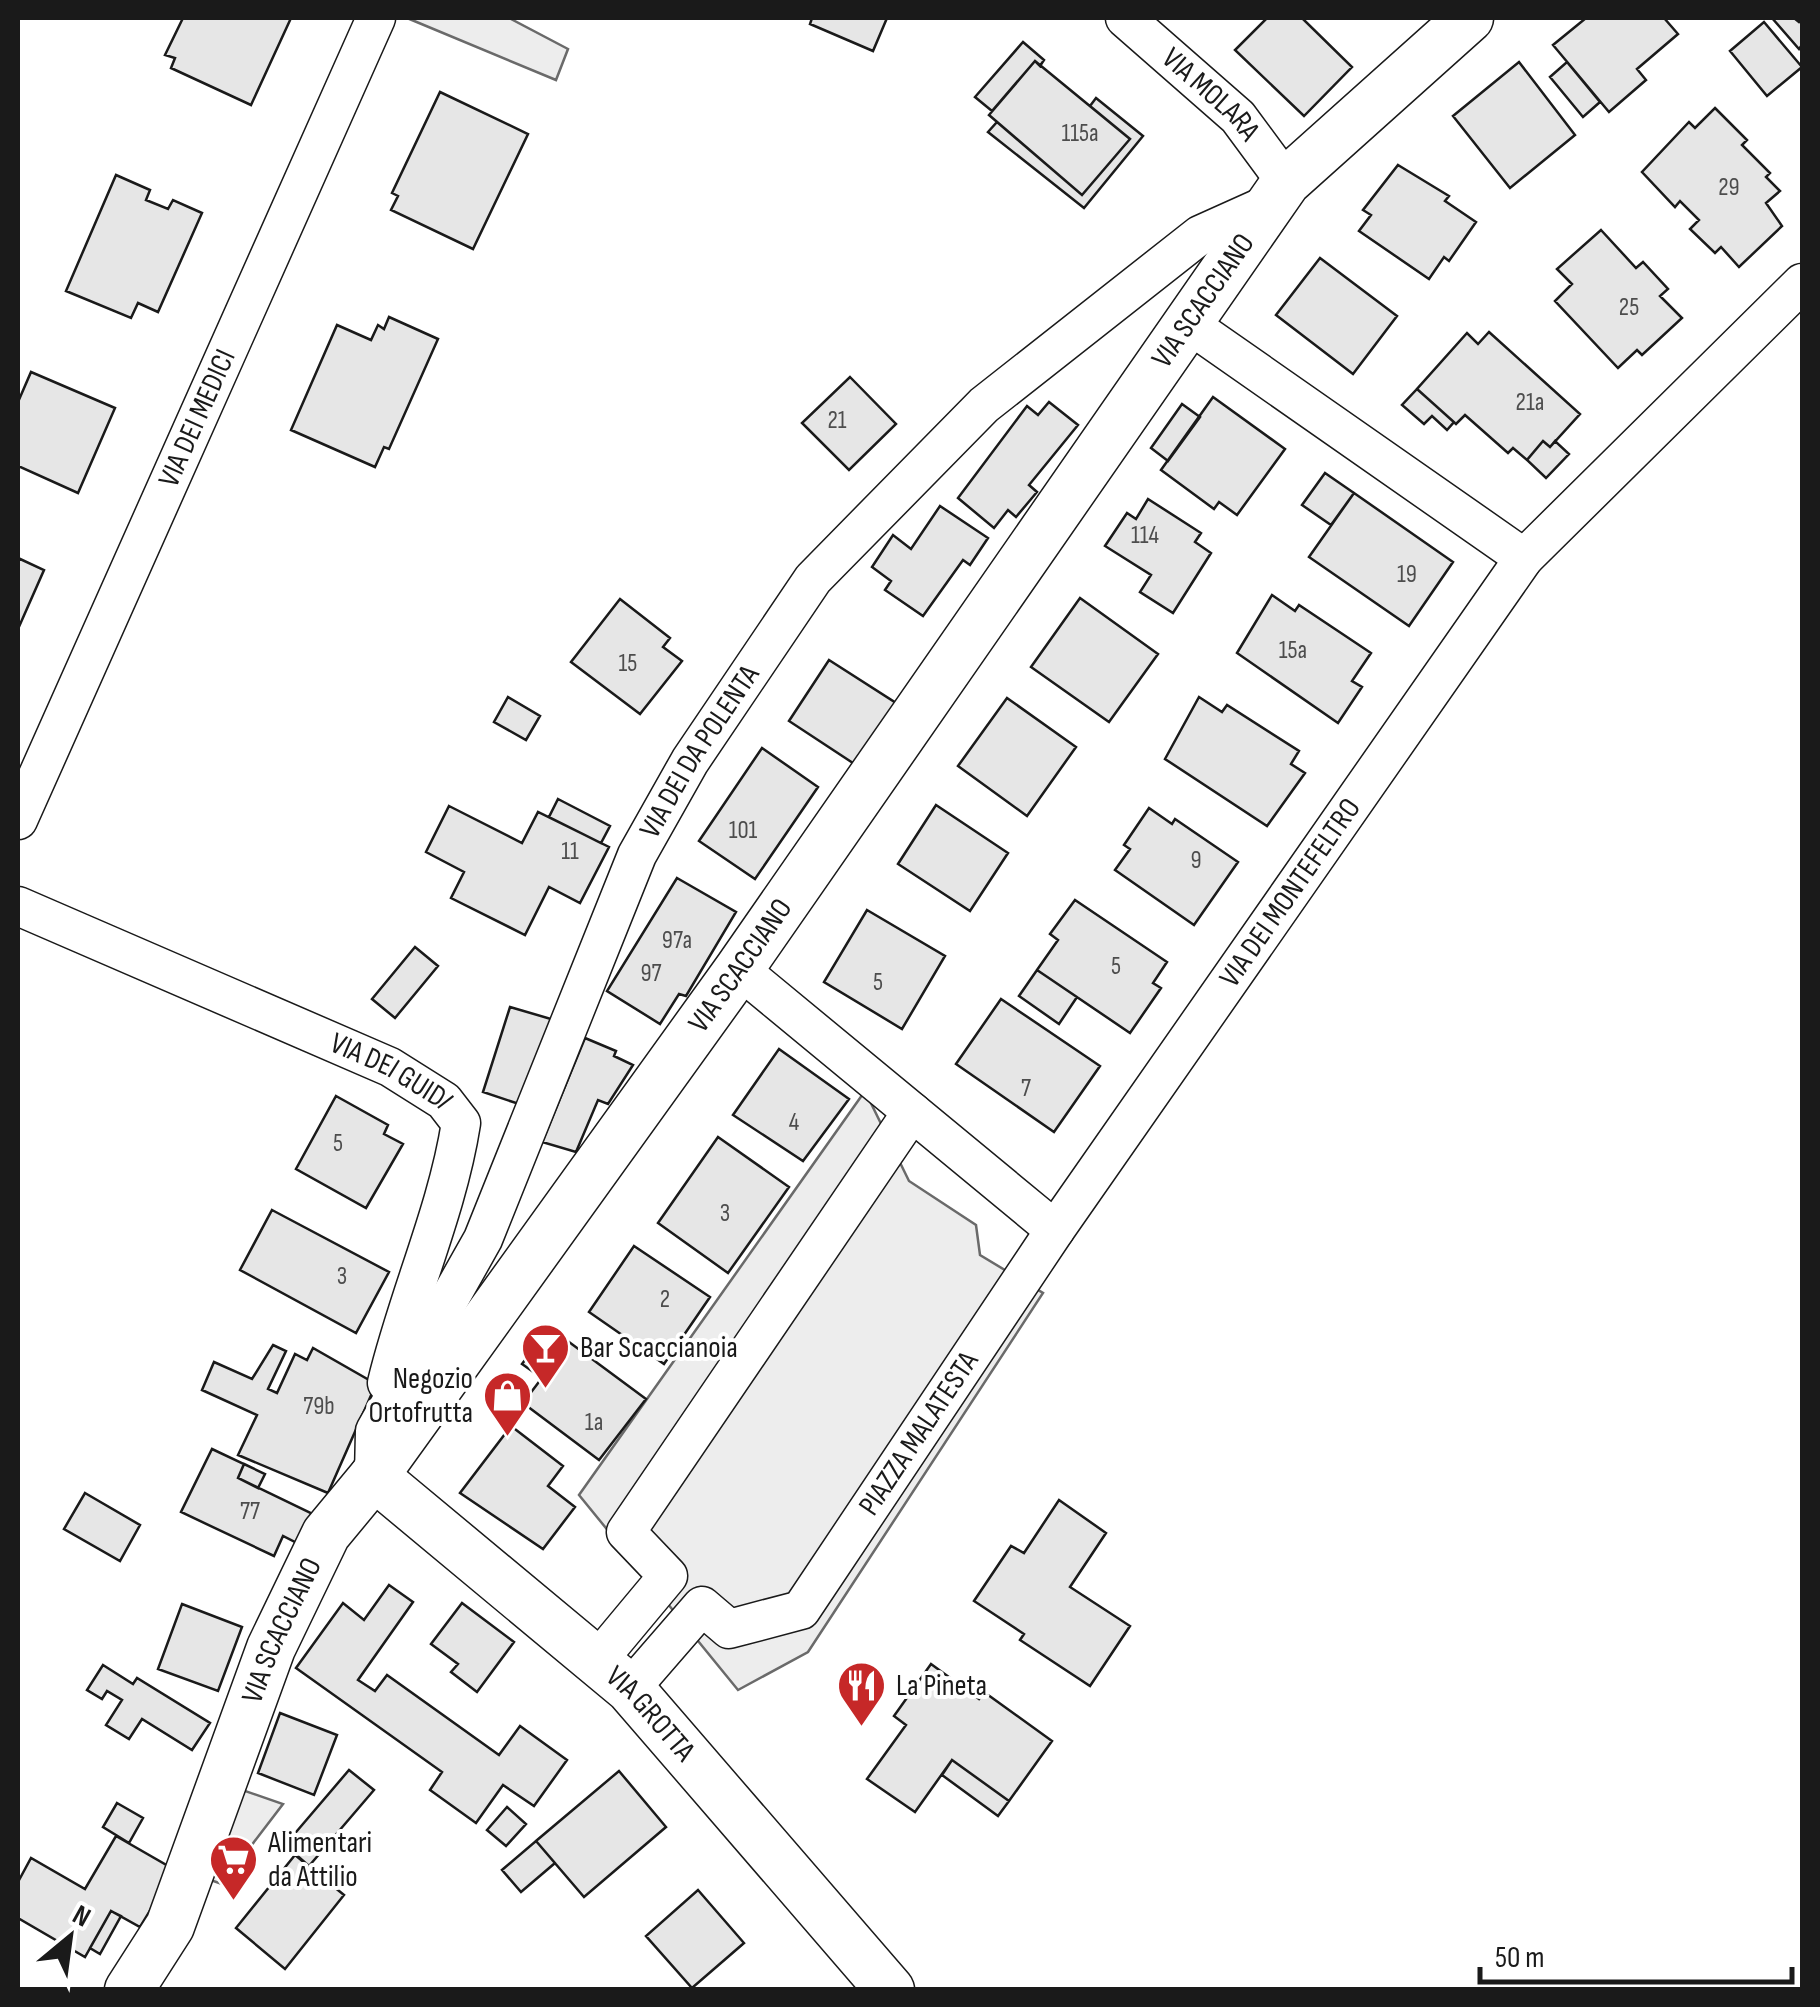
<svg xmlns="http://www.w3.org/2000/svg" width="1820" height="2007" font-family="'Sofia Sans Condensed',sans-serif">
<style>
.built{fill:#ededed;stroke:#6a6a6a;stroke-width:2.5}
.building{fill:#e6e6e6;stroke:#1a1a1a;stroke-width:2.5}
.lines{fill:none;stroke-linecap:round;stroke-linejoin:round}
.minor-casing{stroke:#1a1a1a;stroke-width:41}
.tertiary-casing{stroke:#1a1a1a;stroke-width:51}
.minor{stroke:#fff;stroke-width:38}
.tertiary{stroke:#fff;stroke-width:48}
.labels{text-anchor:middle;dominant-baseline:central;stroke-width:8;stroke-linejoin:round;paint-order:stroke}
.number-label{font-size:25px;fill:#4d4d4d}
.street-label{font-size:30px;fill:#1a1a1a;stroke:#fff}
.poi-label{font-size:30px;fill:#1a1a1a;stroke:#fff;text-anchor:start}
</style>
<rect width="100%" height="100%" fill="#fff"/>
<!-- built -->
<path class="built" d="M407,18H509L568,49L556,80Z
M865,1091L909,1181L976,1225L980,1255L1043,1293L808,1652L738,1690L579,1495Z
M222,1783L283,1804L222,1884L190,1873Z"/>
<!-- building -->
<path class="building" d="M183,18H291L251,105L171,68L175,58L165,55Z
M812,18H887L873,51L810,24Z
M1267,18H1302L1352,67L1304,116L1235,50Z
M1586,18H1664L1678,34L1637,69L1646,80L1609,112L1553,45Z
M1772,18H1794L1799,22L1802,19V45L1799,49Z
M1764,22L1802,67L1767,96L1730,51Z
M1023,42L1044,60L1040,66L1035,61L992,111L975,97Z
M1035,61L1130,139L1082,195L989,115Z
M1519,62L1575,135L1510,188L1453,116Z
M1567,62L1600,102L1583,117L1550,77Z
M440,92L528,134L473,249L391,210L398,196L392,193Z
M1096,98L1143,136L1084,208L988,132L997,122L1082,195L1130,139L1090,106Z
M1715,108L1747,140L1742,145L1770,173L1766,177L1780,191L1766,203L1782,226L1739,267L1721,247L1715,253L1690,229L1699,220L1680,201L1675,207L1642,172L1689,122L1695,128Z
M1398,165L1449,196L1445,201L1476,222L1449,261L1444,257L1429,279L1359,231L1371,215L1363,210Z
M116,175L150,190L146,200L168,209L173,200L202,213L158,312L138,303L131,318L66,291Z
M1601,230L1636,268L1643,262L1668,289L1660,296L1682,318L1642,355L1637,350L1618,368L1555,301L1572,284L1557,269Z
M1320,258L1397,316L1353,374L1276,315Z
M389,317L438,339L389,449L384,447L375,467L291,430L337,325L371,340L378,325L384,329Z
M1489,332L1580,414L1550,447L1543,441L1527,460L1513,448L1508,453L1465,415L1456,424L1417,389L1467,333L1478,344Z
M31,372L115,408L78,493L18,466V402Z
M850,377L896,424L849,470L802,423Z
M1417,389L1454,422L1447,430L1432,416L1424,424L1402,405Z
M1213,397L1285,449L1237,515L1219,502L1214,509L1161,470Z
M1049,402L1078,425L1029,485L1037,492L1016,517L1008,510L994,528L958,498L1027,406L1038,415Z
M1182,404L1200,417L1168,461L1151,448Z
M1543,441L1550,447L1555,441L1569,454L1546,478L1527,460Z
M1325,473L1354,493L1331,525L1302,505Z
M1354,493L1453,562L1409,626L1309,557Z
M1148,499L1201,533L1195,542L1211,553L1173,613L1140,592L1151,575L1105,546L1127,513L1136,519Z
M940,506L988,538L970,565L963,560L923,616L885,590L891,581L872,567L893,535L911,549Z
M18,558L44,570L18,629Z
M1272,595L1295,611L1299,605L1371,653L1352,681L1362,687L1338,723L1237,653Z
M1080,598L1158,654L1109,722L1031,667Z
M620,599L670,638L663,647L682,661L640,714L571,662Z
M829,660L896,703L856,765L789,721Z
M508,697L540,716L526,740L494,722Z
M1199,697L1222,712L1227,705L1299,751L1291,764L1305,773L1267,826L1165,759Z
M1007,698L1076,747L1027,816L958,766Z
M762,748L818,787L755,879L699,841Z
M558,799L610,826L601,843L549,817Z
M936,805L1008,853L970,911L898,864Z
M449,806L522,843L538,812L609,847L580,903L549,887L525,935L451,898L464,872L426,852Z
M1149,808L1172,824L1175,819L1238,862L1194,925L1115,870L1130,849L1124,845Z
M677,878L736,912L686,996L679,994L660,1024L607,991Z
M1075,900L1167,962L1153,983L1161,988L1130,1033L1037,970L1058,940L1050,934Z
M867,910L945,956L902,1029L824,982Z
M415,947L438,966L395,1018L372,999Z
M1037,970L1077,997L1059,1024L1019,996Z
M1001,999L1100,1066L1054,1132L956,1064Z
M510,1007L551,1019L522,1105L483,1092Z
M585,1038L616,1051L614,1056L633,1065L608,1104L598,1100L576,1152L542,1142Z
M779,1049L849,1099L803,1161L733,1115Z
M336,1096L388,1125L384,1134L403,1144L366,1208L296,1169Z
M718,1137L789,1187L728,1273L658,1223Z
M272,1210L389,1272L356,1333L240,1270Z
M634,1246L710,1297L664,1364L589,1312Z
M544,1335L563,1349L542,1378L522,1364Z
M569,1342L646,1399L599,1460L523,1403Z
M273,1345L286,1351L268,1389L277,1393L295,1354L307,1360L313,1348L376,1384L328,1493L238,1455L257,1415L202,1390L214,1362L252,1379Z
M511,1426L563,1466L548,1486L575,1507L543,1549L460,1493Z
M212,1449L244,1464L238,1478L315,1515L301,1545L283,1536L274,1556L181,1512Z
M244,1464L265,1474L258,1488L238,1478Z
M85,1493L140,1525L120,1561L64,1529Z
M1059,1500L1106,1533L1070,1587L1130,1626L1090,1686L1020,1640L1024,1634L974,1601L1011,1546L1024,1553Z
M389,1585L413,1602L358,1680L375,1691L387,1675L499,1755L520,1726L567,1760L534,1806L503,1785L476,1823L430,1790L442,1772L296,1668L343,1603L364,1620Z
M462,1603L514,1642L477,1692L451,1672L458,1664L431,1644Z
M182,1604L242,1627L218,1691L158,1669Z
M931,1664L979,1699L984,1692L1052,1741L1009,1801L952,1760L915,1812L867,1779L906,1725L894,1716Z
M103,1665L133,1684L137,1678L210,1723L192,1750L142,1719L129,1739L106,1725L122,1700L107,1691L102,1699L87,1690Z
M280,1713L337,1735L314,1795L258,1773Z
M952,1760L1009,1801L998,1816L942,1775Z
M349,1770L374,1790L309,1866L285,1845Z
M619,1771L666,1827L584,1897L536,1841Z
M117,1803L143,1818L129,1843L103,1827Z
M507,1807L526,1824L506,1846L487,1830Z
M116,1836L175,1870L140,1927L111,1911L85,1957L18,1918V1882L31,1858L85,1889Z
M536,1841L555,1863L521,1892L502,1870Z
M295,1855L344,1895L285,1969L236,1928Z
M698,1890L744,1943L692,1988L646,1936Z
M111,1911L121,1916L100,1954L90,1948Z"/>
<g class="lines">
<defs>
<g id="minor">
<path id="s1" d="M1125,18L1238,117L1286,182"/>
<path d="M1186,322L1524,558"/>
<path id="s2" d="M18,820L376,18"/>
<path id="s3" d="M18,906L390,1067L444,1101L461,1123C447,1212 408,1295 387,1383"/>
<path d="M739,969L1055,1230"/>
<path id="s4" d="M374,1476L375,1431L483,1239L637,855L690,761L813,579L984,405L1200,235L1269,204"/>
<path d="M598,1660L668,1576L626,1532L912,1112"/>
<path id="s5" d="M630,1689L702,1606L729,1629L801,1610L1055,1230L1524,558L1802,283"/>
</g>
<g id="tertiary">
<path id="s6" d="M374,1476L630,1689L890,1990"/>
<path id="s7" d="M129,1990L170,1926L271,1648L326,1534L374,1476L739,969L1286,182L1469,18"/>
</g>
</defs>
<!-- minor casing -->
<use href="#minor" class="minor-casing"/>
<!-- tertiary casing -->
<use href="#tertiary" class="tertiary-casing"/>
<!-- minor -->
<use href="#minor" class="minor"/>
<!-- tertiary -->
<use href="#tertiary" class="tertiary"/>
</g>
<!-- icons -->
<defs>
<symbol id="bar-pin" viewBox="-11 -11 22 30"><path d="M0 17L-7.5 6A9.5 9.5 0 1 1 7.5 6Z" fill="#c62828" stroke="#fff"/><path d="M-6-5H6L.8 .8V4.5H3.5V6h-7V4.5H-.8V.8Z" fill="#fff"/></symbol>
<symbol id="shop-pin" viewBox="-11 -11 22 30"><path d="M0 17L-7.5 6A9.5 9.5 0 1 1 7.5 6Z" fill="#c62828" stroke="#fff"/><path d="M-5-2.5h2.3a2.7 3.5 0 0 1 5.4 0H5L5.5 6h-11ZM-1.5-2.5h3a1.5 2.3 0 0 0-3 0Z" fill="#fff"/></symbol>
<symbol id="restaurant-pin" viewBox="-11 -11 22 30"><path d="M0 17L-7.5 6A9.5 9.5 0 1 1 7.5 6Z" fill="#c62828" stroke="#fff"/><path d="M-5-6h1v4h1v-4h1v4h1v-4h1v5L-1.5 .5V6h-2V.5L-5-1ZM5-6V6H3V1.5H1.5Q1.5-4 5-6Z" fill="#fff"/></symbol>
<symbol id="supermarket-pin" viewBox="-11 -11 22 30"><path d="M0 17L-7.5 6A9.5 9.5 0 1 1 7.5 6Z" fill="#c62828" stroke="#fff"/><path d="M-6-5.5h2.5l.6 2H6L4.5 2H-2.5L-4.4-4H-6ZM-1.5 3.2a1.3 1.3 0 1 0 .1 0ZM3 3.2a1.3 1.3 0 1 0 .1 0Z" fill="#fff"/></symbol>
</defs>
<g fill-rule="evenodd">
<use href="#bar-pin" x="518" y="1320" width="55" height="75"/>
<use href="#shop-pin" x="480" y="1368" width="55" height="75"/>
<use href="#restaurant-pin" x="834" y="1658" width="55" height="75"/>
<use href="#supermarket-pin" x="206" y="1832" width="55" height="75"/>
</g>
<g class="labels">
<!-- number labels -->
<g class="number-label">
<text x="1080" y="133">115a</text>
<text x="1729" y="187">29</text>
<text x="1629" y="307">25</text>
<text x="1530" y="402">21a</text>
<text x="837" y="420">21</text>
<text x="1145" y="535">114</text>
<text x="1407" y="574">19</text>
<text x="1293" y="650">15a</text>
<text x="628" y="663">15</text>
<text x="743" y="830">101</text>
<text x="570" y="851">11</text>
<text x="1196" y="860">9</text>
<text x="677" y="940">97a</text>
<text x="1116" y="966">5</text>
<text x="651" y="973">97</text>
<text x="878" y="982">5</text>
<text x="1026" y="1088">7</text>
<text x="794" y="1122">4</text>
<text x="338" y="1143">5</text>
<text x="725" y="1213">3</text>
<text x="342" y="1276">3</text>
<text x="665" y="1299">2</text>
<text x="319" y="1406">79b</text>
<text x="594" y="1422">1a</text>
<text x="250" y="1511">77</text>
</g>
<!-- street labels -->
<g class="street-label">
<text stroke="none"><textPath href="#s1" startOffset="115">VIA MOLARA</textPath></text>
<text stroke="none"><textPath href="#s7" startOffset="2012">VIA SCACCIANO</textPath></text>
<text stroke="none"><textPath href="#s2" startOffset="440">VIA DEI MEDICI</textPath></text>
<text stroke="none"><textPath href="#s4" startOffset="800">VIA DEI DA POLENTA</textPath></text>
<text stroke="none"><textPath href="#s5" startOffset="1088">VIA DEI MONTEFELTRO</textPath></text>
<text stroke="none"><textPath href="#s7" startOffset="1202">VIA SCACCIANO</textPath></text>
<text stroke="none"><textPath href="#s3" startOffset="408">VIA DEI GUIDI</textPath></text>
<text stroke="none"><textPath href="#s5" startOffset="432">PIAZZA MALATESTA</textPath></text>
<text stroke="none"><textPath href="#s7" startOffset="392">VIA SCACCIANO</textPath></text>
<text stroke="none"><textPath href="#s6" startOffset="365">VIA GROTTA</textPath></text>
</g>
<!-- poi labels -->
<g class="poi-label">
<text x="580" y="1348">Bar Scaccianoia</text>
<text x="473" y="1379" text-anchor="end">Negozio<tspan x="473" dy="34">Ortofrutta</tspan></text>
<text x="896" y="1686">La Pineta</text>
<text x="268" y="1843">Alimentari<tspan x="268" dy="34">da Attilio</tspan></text>
</g>
</g>
<!-- border -->
<rect width="1820" height="2007" fill="none" stroke="#1a1a1a" stroke-width="40"/>
<!-- north arrow -->
<g transform="translate(70 1937) rotate(29)" stroke="#ffffff" stroke-width="8" paint-order="stroke">
<path d="M0-8L18 38L0 25L-18 38Z" fill="#1a1a1a"/>
<text y="-15" font-size="28" font-weight="bold" text-anchor="middle" fill="#1a1a1a">N</text>
</g>
<!-- scale -->
<path d="M1480 1967v15h312v-15" fill="none" stroke="#1a1a1a" stroke-width="5"/>
<text x="1495" y="1967" font-size="30" fill="#1a1a1a" stroke="#ffffff" stroke-width="8" paint-order="stroke">50 m</text>
</svg>
